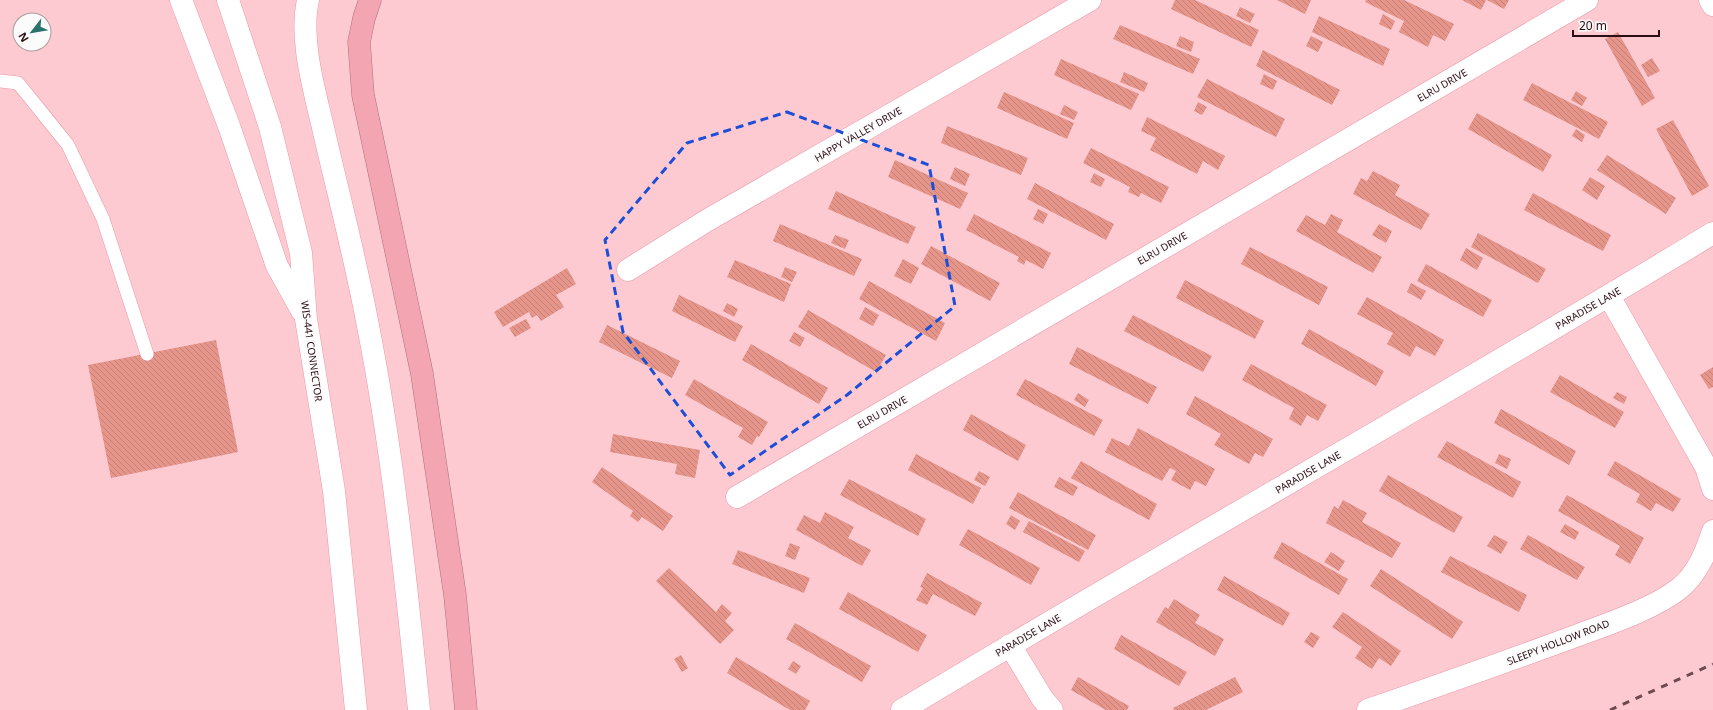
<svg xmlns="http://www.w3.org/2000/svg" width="1713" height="710" font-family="'Noto Sans',sans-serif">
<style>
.building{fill:url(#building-back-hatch)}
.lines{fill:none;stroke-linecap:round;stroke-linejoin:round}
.service-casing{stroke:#e997a5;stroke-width:14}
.minor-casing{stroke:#e997a5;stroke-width:23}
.tertiary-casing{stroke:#e997a5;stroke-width:23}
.secondary-casing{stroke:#e997a5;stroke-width:23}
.motorway-casing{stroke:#ad707b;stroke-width:23}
.service{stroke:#fff;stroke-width:13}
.minor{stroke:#fff;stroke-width:22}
.tertiary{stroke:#fff;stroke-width:22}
.secondary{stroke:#fff;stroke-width:22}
.motorway{stroke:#f3a6b2;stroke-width:22}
.rail{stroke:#6e4950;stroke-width:3;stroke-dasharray:7 7;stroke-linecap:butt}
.marked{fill:none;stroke:#1d4ed8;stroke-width:3;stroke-dasharray:8 5;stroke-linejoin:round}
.labels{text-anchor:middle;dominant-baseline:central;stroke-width:4;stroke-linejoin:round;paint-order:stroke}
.street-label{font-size:10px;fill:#2b0d14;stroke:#fbfbfb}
</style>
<defs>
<pattern id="building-back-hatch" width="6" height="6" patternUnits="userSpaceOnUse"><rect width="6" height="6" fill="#e6958a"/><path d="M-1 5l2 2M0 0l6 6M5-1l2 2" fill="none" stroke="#c57f76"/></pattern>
</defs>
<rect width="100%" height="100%" fill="#fecad2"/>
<!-- building -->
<path class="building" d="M1175,0H1195L1259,30L1251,47L1171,9Z
M1277,0H1311L1305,14Z
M1366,0H1404L1454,24L1445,41L1433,35L1428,47L1399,32L1404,21L1365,2Z
M1462,0H1486L1481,10Z
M1487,0H1509L1504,9Z
M1240,7L1255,14L1250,23L1236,16Z
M1383,14L1395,21L1391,30L1379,24Z
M1319,16L1390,49L1383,66L1312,32Z
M1120,25L1200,59L1193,74L1113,39Z
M1618,32L1655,98L1642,106L1605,39Z
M1180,36L1194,42L1191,52L1176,46Z
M1311,36L1323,42L1318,52L1306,46Z
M1263,50L1340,90L1332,105L1256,66Z
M1652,58L1660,71L1648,77L1641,65Z
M1061,59L1139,94L1131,110L1054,75Z
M1124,72L1148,83L1144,92L1120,82Z
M1264,74L1277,81L1273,90L1260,84Z
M1207,79L1285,119L1276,137L1197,97Z
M1532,83L1608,122L1599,139L1523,100Z
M1576,91L1587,98L1582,106L1571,100Z
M1004,92L1074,123L1067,139L997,108Z
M1198,102L1207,107L1202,115L1194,111Z
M1064,105L1078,112L1074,120L1060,114Z
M1477,113L1552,155L1543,172L1468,129Z
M1147,117L1225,156L1218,170L1203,161L1197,174L1150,150L1156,138L1141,131Z
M1673,120L1709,186L1692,196L1656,129Z
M947,126L1028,158L1021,175L941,143Z
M1576,129L1585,135L1582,142L1572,136Z
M1091,148L1169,187L1161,203L1141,193L1139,197L1128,192L1130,187L1083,163Z
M1607,155L1676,198L1666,214L1597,170Z
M895,160L968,193L960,209L888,177Z
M955,167L970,174L965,186L950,179Z
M1373,171L1400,185L1395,195L1430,214L1421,230L1353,194L1361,178L1367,181Z
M1094,173L1105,179L1101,187L1090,182Z
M1590,177L1605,186L1597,200L1582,190Z
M1035,183L1114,224L1106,240L1027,199Z
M836,191L916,227L908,244L828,209Z
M1533,193L1611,235L1603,251L1524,210Z
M1038,209L1048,214L1043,224L1033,219Z
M974,214L1051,253L1043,269L1026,260L1024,265L1017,261L1019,257L966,230Z
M1331,214L1343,220L1337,232L1382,257L1373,273L1296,231L1306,215L1325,225Z
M780,224L862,259L854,276L773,241Z
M1379,224L1392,231L1386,243L1372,235Z
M1478,233L1546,269L1538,283L1471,247Z
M835,235L849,240L845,249L831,243Z
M931,246L1000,283L990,301L921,264Z
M1250,247L1328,287L1319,305L1241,264Z
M1466,248L1483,258L1477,270L1460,260Z
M903,259L919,268L911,284L894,276Z
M735,260L791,284L784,302L727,277Z
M1426,264L1492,300L1483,317L1417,281Z
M785,267L797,272L792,282L781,277Z
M567,268L576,284L556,295L564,307L541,321L537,315L532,318L529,312L503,327L494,312Z
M1185,280L1264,321L1255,339L1176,298Z
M869,281L945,323L936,341L859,299Z
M1411,283L1426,291L1421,300L1407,292Z
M679,295L743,326L735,342L672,311Z
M1367,297L1444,340L1435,356L1416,346L1410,357L1387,344L1393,333L1357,314Z
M727,303L738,309L734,317L723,311Z
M865,307L879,315L873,326L859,319Z
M808,310L886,355L876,372L798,327Z
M1133,315L1212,356L1203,372L1124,331Z
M526,319L531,328L515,337L509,328Z
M607,325L680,361L672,378L599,342Z
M1309,329L1384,371L1376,386L1301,344Z
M794,332L805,338L800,347L789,341Z
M216,340L238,452L111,478L88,365Z
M751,344L828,388L819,404L742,360Z
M1077,347L1157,387L1148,404L1069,364Z
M1251,364L1327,405L1318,421L1307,415L1301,426L1289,419L1294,408L1242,380Z
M1713,367V387L1709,389L1700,375Z
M1560,375L1624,412L1615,428L1550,392Z
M694,379L768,422L759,437L757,436L752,445L738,437L743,428L685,395Z
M1025,379L1103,420L1094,436L1016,395Z
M1617,392L1627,397L1624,404L1613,398Z
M1078,393L1089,400L1085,407L1074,400Z
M1195,396L1273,439L1263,457L1255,453L1249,464L1214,445L1221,434L1186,414Z
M1501,409L1576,451L1569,465L1494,423Z
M971,414L1026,445L1018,461L963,430Z
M1138,428L1215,469L1206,486L1195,481L1190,490L1171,480L1176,471L1170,468L1162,481L1105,452L1112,438L1129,446Z
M613,434L700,450L695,478L675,474L677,464L610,452Z
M1447,441L1521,482L1513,498L1437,457Z
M916,454L981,488L973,504L908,470Z
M1499,454L1511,459L1507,469L1495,463Z
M1081,461L1157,504L1149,520L1071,478Z
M1615,461L1681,499L1673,512L1656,503L1651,511L1636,502L1640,494L1607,475Z
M602,467L673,516L663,531L642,517L638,522L630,516L633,511L592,482Z
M979,471L990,477L985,486L974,480Z
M1388,475L1463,517L1454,533L1379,491Z
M1059,477L1078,487L1073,496L1054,487Z
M849,479L926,519L918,536L840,495Z
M1018,492L1096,535L1088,550L1009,508Z
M1567,495L1644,538L1630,564L1615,555L1620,546L1558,511Z
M1343,500L1367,513L1362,522L1401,543L1392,558L1326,523L1334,506L1338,509Z
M825,512L854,527L848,538L871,550L862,566L796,530L804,515L820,523Z
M1011,515L1020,521L1015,530L1006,524Z
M1029,521L1085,551L1079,562L1023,532Z
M1565,524L1579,532L1575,540L1560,532Z
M968,529L1040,568L1031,585L959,545Z
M1494,535L1508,542L1501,554L1487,546Z
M1528,535L1585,567L1577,580L1520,549Z
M1282,542L1348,579L1339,595L1273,558Z
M790,543L800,547L795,560L785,556Z
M738,550L810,578L804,593L732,564Z
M1331,552L1345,561L1339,571L1324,562Z
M1450,556L1527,595L1519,612L1441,572Z
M669,568L716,612L722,604L732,613L725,621L734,630L720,644L656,581Z
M1381,569L1463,622L1452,639L1370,586Z
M927,573L982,603L975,616L933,594L927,605L916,600L923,588L920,587Z
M1224,576L1290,613L1283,626L1217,590Z
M848,592L927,635L918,652L839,609Z
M1174,599L1200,615L1195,623L1224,639L1215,656L1156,622L1165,607L1168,609Z
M1343,612L1401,651L1391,666L1379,658L1372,669L1355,658L1362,647L1332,627Z
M795,623L871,666L862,682L786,639Z
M1311,632L1320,637L1313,648L1304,642Z
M1121,635L1187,672L1179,686L1114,649Z
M681,655L688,668L682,672L674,659Z
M736,657L810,701L805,710H790L727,673Z
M793,661L801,666L796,674L788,669Z
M1078,677L1129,706L1127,710H1106L1071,690Z
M1235,677L1243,692L1206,710H1174L1173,708Z"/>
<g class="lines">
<defs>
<path id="service" d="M0,81L18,83L68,145L103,219L147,354"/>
<path id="minor" d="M628,270L706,221L1090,0
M1609,296L1706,467L1713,489
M737,497L1587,0
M1010,645L1042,698L1052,710
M902,710C1171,548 1445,396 1713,233
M1368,710C1437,686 1505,662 1573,637C1605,625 1654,609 1680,588C1698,573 1706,552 1713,531"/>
<path id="tertiary" d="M1710,0L1713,5"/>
<path id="secondary" d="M181,0L229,126L277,266L302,311
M228,0L270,127L301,253L306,319L334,491L356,710
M308,0C299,40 315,92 324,132C339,197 356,261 368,326C393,453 406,582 419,710"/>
<path id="motorway" d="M370,0L364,18L359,42L363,95L422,374L455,595L466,710"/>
</defs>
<!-- service casing -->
<use href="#service" class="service-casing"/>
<!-- minor casing -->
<use href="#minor" class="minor-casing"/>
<!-- tertiary casing -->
<use href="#tertiary" class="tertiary-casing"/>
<!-- secondary casing -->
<use href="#secondary" class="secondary-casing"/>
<!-- motorway casing -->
<use href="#motorway" class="motorway-casing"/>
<!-- service -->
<use href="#service" class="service"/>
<!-- minor -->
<use href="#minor" class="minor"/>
<!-- tertiary -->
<use href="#tertiary" class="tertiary"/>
<!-- secondary -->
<use href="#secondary" class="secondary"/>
<!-- motorway -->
<use href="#motorway" class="motorway"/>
<!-- rail -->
<path class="rail" d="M1610,710L1713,664"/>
</g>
<!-- marked area -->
<path class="marked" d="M787,112L929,165L955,306L847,395L730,475L623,332L605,240L687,143Z"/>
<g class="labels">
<!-- street labels -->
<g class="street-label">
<text transform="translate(1442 85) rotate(-30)">ELRU DRIVE</text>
<text transform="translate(858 134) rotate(-30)">HAPPY VALLEY DRIVE</text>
<text transform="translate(1162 248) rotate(-30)">ELRU DRIVE</text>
<text transform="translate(1588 308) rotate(-30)">PARADISE LANE</text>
<text transform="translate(312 351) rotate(82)">WIS-441 CONNECTOR</text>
<text transform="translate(882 412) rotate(-30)">ELRU DRIVE</text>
<text transform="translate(1308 472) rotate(-30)">PARADISE LANE</text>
<text transform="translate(1028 635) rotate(-30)">PARADISE LANE</text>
<text transform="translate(1558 642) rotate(-21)">SLEEPY HOLLOW ROAD</text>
</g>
</g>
<!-- north arrow -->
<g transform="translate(32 32) rotate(239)"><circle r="19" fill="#fbfbfb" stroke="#a89c9f"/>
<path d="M0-3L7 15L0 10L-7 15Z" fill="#29726d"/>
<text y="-6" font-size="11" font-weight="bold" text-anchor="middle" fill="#2b0d14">N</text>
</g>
<!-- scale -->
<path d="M1573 30v6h86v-6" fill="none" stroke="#2b0d14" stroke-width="2"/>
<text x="1579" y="30" font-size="12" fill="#2b0d14" stroke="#fbfbfb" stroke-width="3" paint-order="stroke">20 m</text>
</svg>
